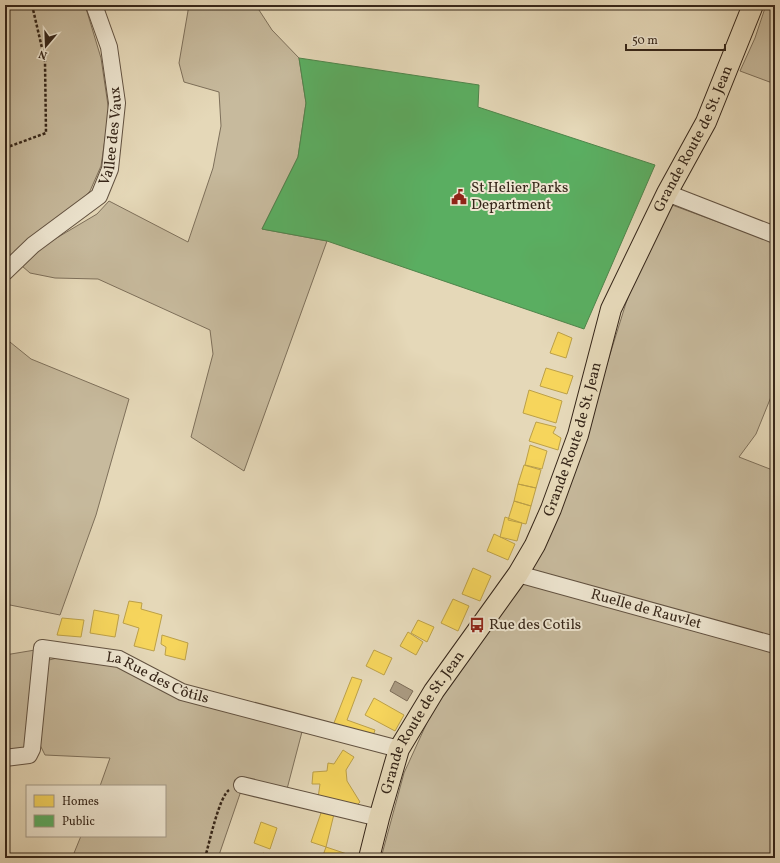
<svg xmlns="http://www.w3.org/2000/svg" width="780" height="863" font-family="Vollkorn,serif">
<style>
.green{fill:#c7ba9d;stroke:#7e705b}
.water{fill:#aa9b82;stroke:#7c6c58}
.homes{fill:#f6d55c;stroke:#bca048}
.public{fill:#5aae61;stroke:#4f854b}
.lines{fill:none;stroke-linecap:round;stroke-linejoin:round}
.minor-casing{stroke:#625241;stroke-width:18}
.major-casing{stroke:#362619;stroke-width:22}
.path{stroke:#362619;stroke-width:2.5;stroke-dasharray:3 2;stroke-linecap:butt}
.minor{stroke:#eee6d1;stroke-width:16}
.major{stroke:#e5d8b8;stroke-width:20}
.labels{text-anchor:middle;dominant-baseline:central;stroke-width:4;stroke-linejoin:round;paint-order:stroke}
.street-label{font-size:15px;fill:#362619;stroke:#eee6d1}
.poi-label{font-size:15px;fill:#362619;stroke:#eee6d1;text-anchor:start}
</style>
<rect width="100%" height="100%" fill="#e5d8b8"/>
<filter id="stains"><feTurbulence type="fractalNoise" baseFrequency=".005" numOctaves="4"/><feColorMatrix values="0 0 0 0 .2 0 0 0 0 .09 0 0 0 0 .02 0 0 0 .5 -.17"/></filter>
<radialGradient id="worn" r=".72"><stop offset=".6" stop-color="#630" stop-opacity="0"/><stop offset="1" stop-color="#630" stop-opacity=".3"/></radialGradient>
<!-- green -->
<path class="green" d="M5,5H85L101,58L109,112L101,166L90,191L79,203L29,239L5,262Z
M189,5H258L259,10L272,30L299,58L306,103L298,157L262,229L327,241L244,471L191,437L213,354L210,330L98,279L55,278L30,273L22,266L38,249L97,214L109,201L188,242L213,168L221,126L219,92L184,82L179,63Z
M766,5H775V84L740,71L755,38Z
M672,205L775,243V387L756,434L739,457L775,471V858H381L404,773L435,705L531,567L593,409L626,303L637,273Z
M5,338L31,359L129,399L96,515L60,615L5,604Z
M35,650L24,751L5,754V655Z
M57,658L128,667L303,728L287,789L242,788L218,858H72L81,836H165V786H100L110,758L45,755L39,743L45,661Z"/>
<!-- water -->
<path class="water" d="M395,681L413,691L407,701L390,691Z"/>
<!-- homes -->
<path class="homes" d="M558,332L572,338L566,358L550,353Z
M546,368L573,376L567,394L540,386Z
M529,390L562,401L556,423L523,413Z
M536,422L556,427L553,433L561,438L558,450L529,441Z
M530,445L547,451L542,469L525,465Z
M524,465L541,470L536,488L518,484Z
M518,484L536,488L531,506L514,501Z
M514,501L531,506L526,524L508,520Z
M505,517L522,523L517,541L500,537Z
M494,534L515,544L508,560L487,551Z
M473,568L491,576L480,601L462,594Z
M453,599L469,606L458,631L441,623Z
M129,601L142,603L141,609L162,615L154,651L134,646L139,628L123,623Z
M94,610L119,615L115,637L90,633Z
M62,618L84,620L81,637L57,635Z
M418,620L434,627L427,642L411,633Z
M408,632L423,642L416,655L400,646Z
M162,635L188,643L185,660L165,655L166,647L161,644Z
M374,650L392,658L384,675L366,666Z
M352,677L362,680L347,720L375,730L372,739L332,728Z
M374,698L404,715L395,731L365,715Z
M343,750L354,757L346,770L347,781L360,802L355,807L318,798L320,784H312L313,772L327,771L328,763L334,764Z
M322,810L334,814L326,847L311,842Z
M261,822L277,828L270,849L254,843Z
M326,847L347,854L346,858H322Z
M263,853L277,858H261Z"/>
<!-- public -->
<path class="public" d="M299,58L479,85L478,107L655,165L584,329L327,241L262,229L298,157L306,103Z"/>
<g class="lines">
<defs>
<g id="minor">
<path d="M667,193L775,235"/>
<path id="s1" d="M5,272L33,245L99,196L110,169L117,103L109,47L94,5"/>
<path id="s2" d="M518,574L775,645"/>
<path id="s3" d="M5,758L29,755L32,749L42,648L119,659L182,692L399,749"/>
<path d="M242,785L379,818"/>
</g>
<g id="major">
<path id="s4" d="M369,858L379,818L399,749L434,691L518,574L535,545L551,509L578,435L611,309L667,193L706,122L753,5"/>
</g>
</defs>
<!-- minor casing -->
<use href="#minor" class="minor-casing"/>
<!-- major casing -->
<use href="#major" class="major-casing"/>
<!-- path -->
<path class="path" d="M5,148L46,133L45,61L32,5
M205,858C209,844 219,797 229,790"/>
<!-- minor -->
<use href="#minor" class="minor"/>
<!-- major -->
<use href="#major" class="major"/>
</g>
<!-- icons -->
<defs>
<symbol id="civic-bare" viewBox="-9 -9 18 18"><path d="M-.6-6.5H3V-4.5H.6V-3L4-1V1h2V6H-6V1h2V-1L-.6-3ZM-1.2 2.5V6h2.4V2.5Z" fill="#8f2418" stroke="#eee6d1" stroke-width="2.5" paint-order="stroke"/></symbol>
<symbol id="bus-bare" viewBox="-9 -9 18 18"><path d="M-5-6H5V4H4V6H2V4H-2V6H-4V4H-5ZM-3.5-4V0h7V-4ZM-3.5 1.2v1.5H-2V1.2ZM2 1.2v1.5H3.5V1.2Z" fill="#8f2418" stroke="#eee6d1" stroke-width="2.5" paint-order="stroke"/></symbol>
</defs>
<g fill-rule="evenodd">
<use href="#civic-bare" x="448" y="186" width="22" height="22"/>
<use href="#bus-bare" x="466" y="614" width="22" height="22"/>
</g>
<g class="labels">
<!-- street labels -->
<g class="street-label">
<text stroke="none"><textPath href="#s1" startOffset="183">Vallee des Vaux</textPath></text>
<text stroke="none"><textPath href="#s4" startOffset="796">Grande Route de St. Jean</textPath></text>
<text stroke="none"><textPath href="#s4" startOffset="471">Grande Route de St. Jean</textPath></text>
<text stroke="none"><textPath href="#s2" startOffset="133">Ruelle de Rauvlet</textPath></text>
<text stroke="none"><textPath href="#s3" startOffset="253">La Rue des Côtils</textPath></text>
<text stroke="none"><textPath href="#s4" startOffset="147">Grande Route de St. Jean</textPath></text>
</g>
<!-- poi labels -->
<g class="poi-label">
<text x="471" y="188">St Helier Parks<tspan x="471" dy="17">Department</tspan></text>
<text x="489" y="625">Rue des Cotils</text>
</g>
</g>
<!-- margin -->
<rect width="780" height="863" fill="none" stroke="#e5d8b8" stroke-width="20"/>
<rect x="6" y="6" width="768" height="851" fill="none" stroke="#362619" stroke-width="2"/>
<rect x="10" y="10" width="760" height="843" fill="none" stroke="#362619"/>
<!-- legend -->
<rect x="26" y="785" width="140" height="52" fill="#eee6d1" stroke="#a49987"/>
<rect x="34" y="795" width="20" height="12" fill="#f6d55c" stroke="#a49987"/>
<text x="62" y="805" font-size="12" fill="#362619">Homes</text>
<rect x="34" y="815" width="20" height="12" fill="#5aae61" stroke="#a49987"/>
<text x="62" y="825" font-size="12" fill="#362619">Public</text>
<!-- north arrow -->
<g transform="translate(46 46) rotate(199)" stroke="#eee6d1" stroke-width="3" paint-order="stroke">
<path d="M0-3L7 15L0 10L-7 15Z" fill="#362619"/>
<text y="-6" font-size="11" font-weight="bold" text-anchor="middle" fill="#362619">N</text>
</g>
<!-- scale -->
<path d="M626 44v6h99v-6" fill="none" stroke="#362619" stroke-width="2"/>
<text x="632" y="44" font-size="12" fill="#362619" stroke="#eee6d1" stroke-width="3" paint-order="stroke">50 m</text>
<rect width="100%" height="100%" filter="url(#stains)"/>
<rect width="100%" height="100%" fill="url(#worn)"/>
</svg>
